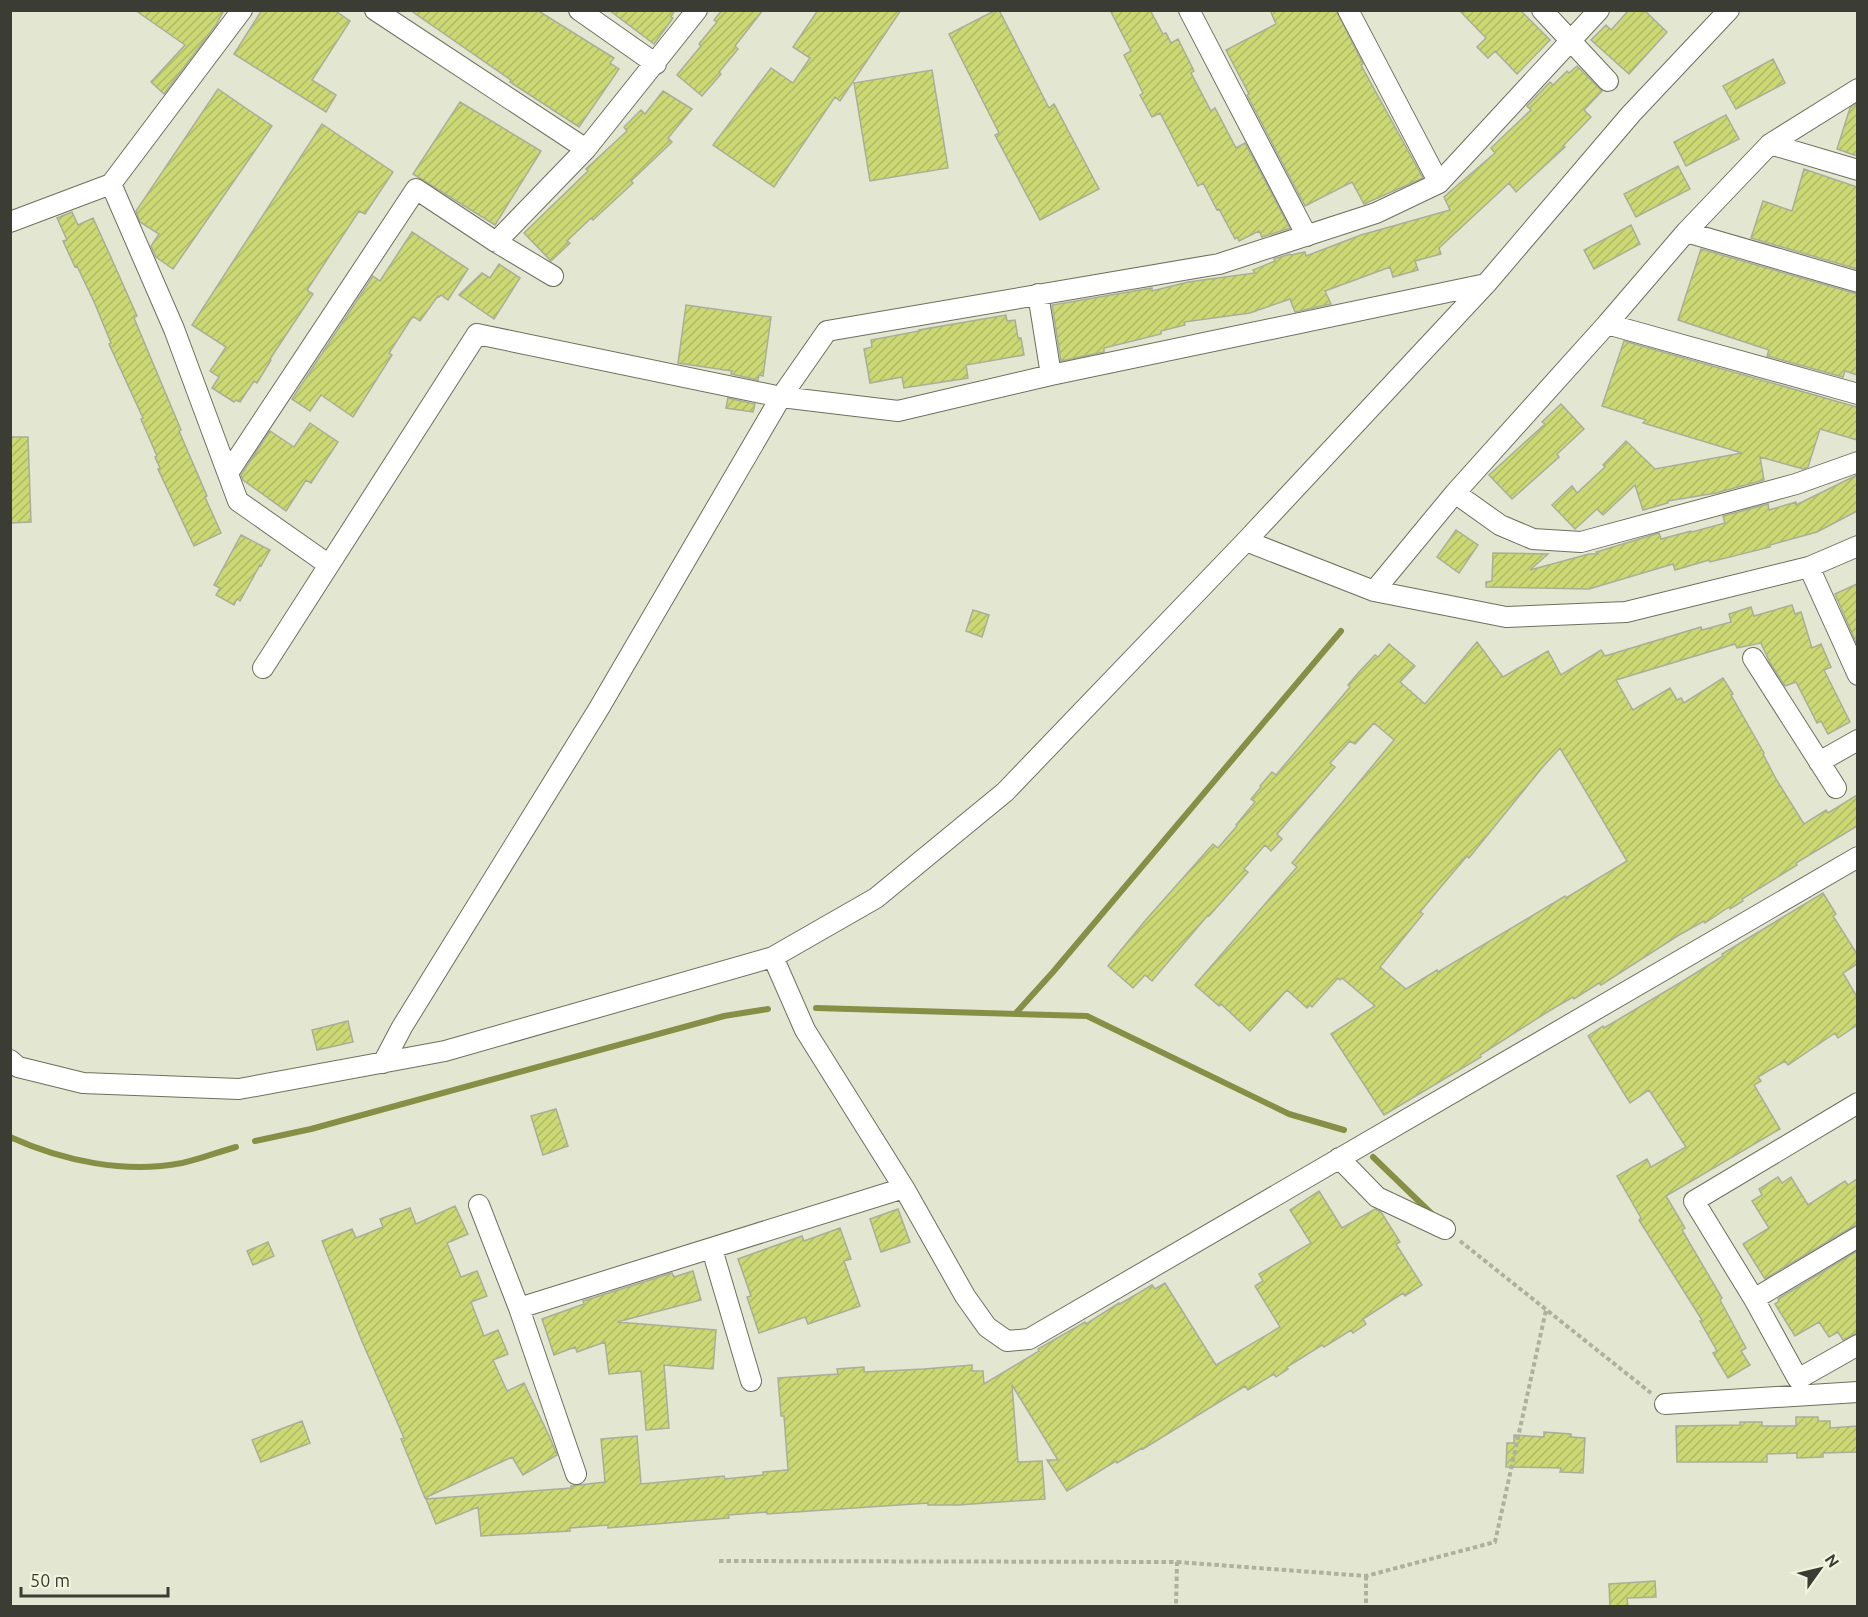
<svg xmlns="http://www.w3.org/2000/svg" width="1868" height="1617" font-family="Ubuntu,sans-serif">
<style>
.lines{fill:none;stroke-linecap:round;stroke-linejoin:round}
.stream{stroke:#878f46;stroke-width:6}
.building{fill:url(#building-hatch);stroke:#aaae99;stroke-width:1.5;fill-rule:evenodd}
.minor-casing{stroke:#6d705c;stroke-width:22}
.path{stroke:#aeb19f;stroke-width:4;stroke-dasharray:4.5 3;stroke-linecap:butt}
.minor{stroke:#fff;stroke-width:20}
</style>
<defs>
<pattern id="building-hatch" width="6" height="6" patternUnits="userSpaceOnUse" patternTransform="scale(1.5)"><rect width="6" height="6" fill="#ccd874"/><path d="M-1 1l2-2M0 6l6-6M5 7l2-2" fill="none" stroke="#b0ba65"/></pattern>
</defs>
<rect width="100%" height="100%" fill="#e3e7d1"/>
<g class="lines">
<!-- stream -->
<path class="stream" d="M816,1008L1087,1016L1289,1114L1344,1130
M1016,1013L1053,972L1341,631
M10,1137C63,1161 125,1174 182,1163C200,1159 218,1152 236,1147
M255,1141L311,1129L724,1016L768,1009
M1373,1157L1433,1215"/>
</g>
<!-- building -->
<path class="building" d="M135,10H224L216,25L164,94L151,82L185,45Z
M262,10H334L350,21L312,80L336,95L326,112L234,54Z
M410,10H537L614,58L610,63L619,69L579,127L510,82L511,80Z
M609,10H675L671,17L673,18L654,44Z
M722,10H763L735,46L738,49L719,72L721,74L702,96L677,75L701,46L699,44L717,22L714,20Z
M818,10H901L840,101L835,97L774,187L713,145L771,68L793,83L810,58L793,47Z
M996,10H999L1049,108L1054,104L1099,189L1040,220L995,135L999,133L949,34Z
M1110,10H1150L1163,34L1166,33L1171,43L1178,39L1194,71L1191,73L1211,111L1215,108L1236,148L1245,143L1290,228L1262,237L1259,231L1239,241L1237,237L1235,239L1219,209L1217,210L1203,183L1198,186L1160,113L1152,117L1140,95L1143,93L1124,55L1131,51Z
M1270,10H1336L1363,64L1361,65L1423,178L1364,204L1352,182L1305,206L1247,95L1249,94L1226,50L1276,24Z
M1459,10H1520L1550,40L1517,74L1495,51L1488,58L1477,47L1486,38Z
M1629,10H1644L1667,32L1629,74L1591,40L1606,25L1611,30Z
M1773,59L1785,83L1736,109L1723,86Z
M1577,66L1602,91L1584,110L1591,117L1563,146L1565,147L1516,192L1509,183L1439,248L1441,254L1415,261L1418,270L1393,277L1390,267L1325,291L1331,304L1295,312L1290,299L1250,313L1184,322L1185,325L1161,331V334L1104,348V352L1061,361L1052,305L1152,288V291L1188,282L1255,273L1253,270L1275,261L1274,259L1290,254L1291,255L1305,252L1306,256L1361,235L1450,210L1444,197L1495,153L1491,148L1531,110L1527,106L1550,82L1553,85L1567,71L1569,73Z
M932,70L948,168L870,181L854,83Z
M218,89L272,126L173,269L156,257L151,246L159,234L140,222L136,211Z
M663,91L692,109L668,138L672,142L631,181L633,183L593,220L591,218L567,241L570,243L551,261L550,260L524,233L588,171L586,169L627,131L624,127L641,110L645,114Z
M460,102L541,151L495,225L413,174Z
M1857,103V156L1837,149L1850,108Z
M1726,115L1739,139L1686,166L1674,142Z
M322,124L393,172L365,214L359,211L307,290L313,294L270,359L271,360L257,383L254,381L240,402L236,400L234,402L212,388L219,377L210,371L226,347L192,325Z
M1678,166L1690,189L1636,217L1624,194Z
M1804,169L1857,187V269L1751,238L1763,201L1792,211Z
M72,212L78,225L93,218L109,253L137,316L134,318L181,430L179,431L207,496L205,497L221,533L194,546L158,469L160,468L155,457L157,456L141,419L143,418L109,344L111,343L95,304L77,266L75,267L63,241L67,240L57,218Z
M1631,225L1640,244L1594,269L1584,250Z
M412,232L468,269L448,300L441,295L439,297L438,296L420,321L414,317L411,319L389,353L392,355L353,417L321,395L310,411L292,399L373,276L380,281Z
M1701,249L1857,294V375L1845,371L1843,377L1767,356L1769,350L1678,320Z
M499,264L520,278L494,319L459,295L482,273L490,278Z
M686,305L771,317L763,376L759,375L758,380L731,374L732,371L678,363Z
M1006,315L1007,321L1015,320L1018,338H1021L1024,355L966,365L968,378L904,388L902,377L870,383L864,349L872,347L871,340L919,331V330Z
M1624,341L1857,407V440L1820,429L1808,467L1803,469L1760,457L1764,480L1716,493L1668,501V503L1643,510L1635,485L1603,515L1597,509L1575,529L1552,505L1572,486L1577,493L1605,467L1603,465L1626,441L1655,469L1742,453L1643,423L1646,420L1602,406Z
M728,398L755,404L753,412L726,408Z
M1561,404L1584,429L1557,454L1559,457L1512,499L1489,475L1545,424L1542,422Z
M310,423L338,442L311,483L306,480L286,511L243,480L241,475L270,431L294,447Z
M10,437H28L31,522L10,523Z
M1857,475V511L1817,532L1770,545V547L1710,562L1709,560L1675,570L1673,564L1589,589L1486,587V582L1492,581L1493,553L1548,554L1530,570L1589,554H1598L1596,552L1659,533L1661,539L1691,531L1692,532L1725,523L1723,516L1768,504L1769,510L1796,502V505Z
M1456,530L1478,545L1459,573L1437,557Z
M241,535L270,550L261,566L260,565L240,601L237,599L234,605L216,595L220,588L214,585Z
M1857,584V645L1835,594Z
M1792,605L1795,614L1801,612L1812,648L1821,644L1831,667L1824,670L1850,722L1828,734L1821,721L1817,723L1796,682L1785,686L1770,663L1761,643L1737,648L1735,644L1616,680L1633,710L1670,688L1677,700L1681,698L1684,703L1723,678L1733,694L1731,695L1764,753L1763,754L1776,779L1804,824L1826,810L1828,813L1857,795V826L1796,863L1797,865L1742,899L1743,901L1730,909L1729,907L1705,923L1704,921L1679,935L1601,985L1599,983L1574,999L1573,997L1549,1011L1480,1055L1481,1057L1384,1115L1331,1034L1375,1006L1342,978L1340,980L1338,978L1312,1007L1310,1005L1307,1008L1287,990L1250,1031L1221,1004L1219,1006L1195,985L1297,867L1292,863L1394,740L1374,723L1355,744L1350,741L1330,763L1335,767L1277,834L1282,839L1271,851L1265,845L1244,869L1248,872L1209,916L1208,915L1152,981L1145,975L1133,988L1108,966L1144,922L1213,844L1218,848L1237,826L1236,825L1255,802L1251,799L1261,787L1260,786L1272,772L1276,775L1350,687L1348,685L1359,672L1375,655L1378,657L1389,644L1415,666L1400,682L1425,704L1477,642L1503,677L1548,651L1561,675L1601,650L1605,656L1701,627L1702,630L1731,622L1729,614L1751,607L1754,616ZM1560,748L1627,861L1566,898L1565,896L1438,972L1437,970L1406,989L1380,967L1423,914L1420,912L1439,889L1467,856L1469,858L1541,769Z
M973,610L989,615L982,637L966,631Z
M1823,893L1836,914L1833,916L1857,954V964L1843,973L1857,997V1025L1838,1038L1835,1033L1788,1065L1785,1061L1758,1077L1761,1081L1754,1085L1780,1129L1666,1196L1685,1228L1682,1230L1722,1298L1720,1300L1746,1348L1741,1351L1750,1365L1728,1378L1713,1353L1717,1351L1700,1321L1702,1320L1639,1220L1641,1218L1617,1176L1647,1159L1651,1167L1686,1147L1649,1090L1630,1103L1588,1036L1603,1026L1604,1028L1683,981L1723,956L1722,954L1737,945Z
M348,1021L353,1042L317,1050L312,1030Z
M556,1109L568,1146L543,1155L531,1116Z
M1778,1177L1782,1183L1791,1177L1808,1205L1845,1181L1848,1185L1857,1179V1225L1852,1227L1765,1279L1743,1244L1769,1228L1752,1201L1762,1195L1759,1189Z
M1319,1191L1342,1228L1375,1209L1381,1212L1400,1242L1396,1244L1422,1285L1405,1296L1403,1293L1363,1319L1366,1324L1353,1333L1351,1330L1324,1347L1322,1345L1287,1367L1288,1369L1276,1377L1274,1374L1248,1390L1245,1386L1143,1449L1142,1448L1117,1463L1116,1461L1067,1491L1047,1460H1058L1012,1385L1018,1462L1042,1461L1045,1499L958,1505H928V1503L767,1514V1512L728,1515L729,1518L703,1520L608,1528V1525L570,1528V1531L481,1536L478,1507L436,1524L426,1499L571,1488V1486L605,1482L601,1439L637,1436L641,1484L724,1476L725,1479L763,1475V1472L788,1470L784,1416H781L778,1378L838,1374L837,1369L864,1367V1372L924,1369L972,1365V1371H983L984,1384L1039,1351L1038,1349L1085,1322L1086,1324L1119,1303L1120,1304L1152,1285L1155,1289L1165,1283L1216,1365L1280,1327L1255,1286L1263,1281L1259,1274L1311,1243L1290,1210Z
M455,1206L468,1234L447,1243L461,1277L477,1271L487,1296L471,1302L484,1336L498,1330L508,1354L493,1360L507,1391L524,1383L551,1440L557,1455L523,1475L512,1457L425,1498L401,1439L404,1438L361,1339L322,1241L352,1229L356,1238L383,1227L380,1219L410,1208L416,1224Z
M898,1209L910,1242L881,1252L870,1219Z
M840,1228L851,1259L844,1261L860,1306L808,1324L805,1317L759,1333L747,1297L751,1296L738,1259L802,1236L804,1241Z
M268,1242L274,1256L253,1265L247,1251Z
M1857,1251V1333L1843,1340L1838,1332L1829,1337L1819,1322L1795,1336L1775,1304L1779,1301L1778,1299Z
M693,1271L701,1300L617,1322L716,1330L713,1369L664,1365L669,1428L646,1430L641,1371L609,1374L605,1342L577,1352L575,1347L554,1355L542,1319L584,1304L583,1301L672,1273L674,1277Z
M1796,1417H1818V1421H1830V1428L1857,1426V1452L1823,1453V1457L1797,1458V1453L1767,1454V1462H1677L1676,1426L1740,1425V1422H1762V1426H1796Z
M302,1421L310,1443L261,1462L252,1440Z
M1544,1432L1571,1434V1437L1585,1438L1583,1473L1560,1472L1561,1468L1506,1467L1507,1443H1514V1435L1544,1437Z
M1655,1581L1656,1597L1627,1598L1628,1606H1610L1609,1584Z"/>
<g class="lines">
<defs>
<path id="minor" d="M375,10L586,149
M579,10L656,64
M1189,10L1307,236
M1348,10L1439,183
M1542,10L1608,81
M1770,144L1858,170
M111,184L174,329L238,501L329,565
M10,222L111,184L242,10
M1686,232L1858,282
M496,242L586,149L697,10
M1038,294L1051,375
M1607,324L1858,394
M228,473L416,189L496,242L553,276
M1455,493L1500,525L1533,539L1581,542L1796,484L1858,462
M1246,541L1374,591L1506,617L1626,612L1809,567L1858,546
M1809,567L1858,675
M1374,591L1455,493L1607,324L1686,232L1770,144L1858,89
M1753,658L1836,788
M263,668L477,334L781,397L898,411L1051,375L1486,284
M1819,762L1858,740
M773,957L805,1030L904,1188L965,1296L987,1327L1007,1341L1029,1339L1858,857
M10,1060L18,1067L83,1083L239,1089L445,1051L773,957L876,898L1005,792L1246,541L1486,284L1631,114L1729,10
M383,1063L402,1027L598,710L781,397L827,331L1219,264L1376,213L1439,183L1599,10
M1858,1103L1694,1201L1754,1299L1798,1379L1858,1345
M1339,1158L1377,1197L1445,1229
M479,1205L519,1308L576,1474
M712,1249L751,1381
M1754,1299L1858,1237
M519,1308L904,1188
M1665,1404L1858,1392"/>
</defs>
<!-- minor casing -->
<use href="#minor" class="minor-casing"/>
<!-- path -->
<path class="path" d="M1460,1241L1651,1393
M719,1561L1177,1562L1176,1606
M1177,1562L1366,1576L1495,1542L1546,1310
M1366,1576V1606"/>
<!-- minor -->
<use href="#minor" class="minor"/>
</g>
<!-- border -->
<rect width="1868" height="1617" fill="none" stroke="#3b3d34" stroke-width="24"/>
<!-- north arrow -->
<g transform="translate(1820 1569) rotate(56)" stroke="#f1f5de" stroke-width="4.5" paint-order="stroke">
<path d="M0-4.5L10 22L0 15L-10 22Z" fill="#3b3d34"/>
<text y="-9" font-size="16" font-weight="bold" text-anchor="middle" fill="#3b3d34">N</text>
</g>
<!-- scale -->
<path d="M21 1587v9h147v-9" fill="none" stroke="#3b3d34" stroke-width="3"/>
<text x="30" y="1587" font-size="18" fill="#3b3d34" stroke="#f1f5de" stroke-width="4.5" paint-order="stroke">50 m</text>
</svg>
